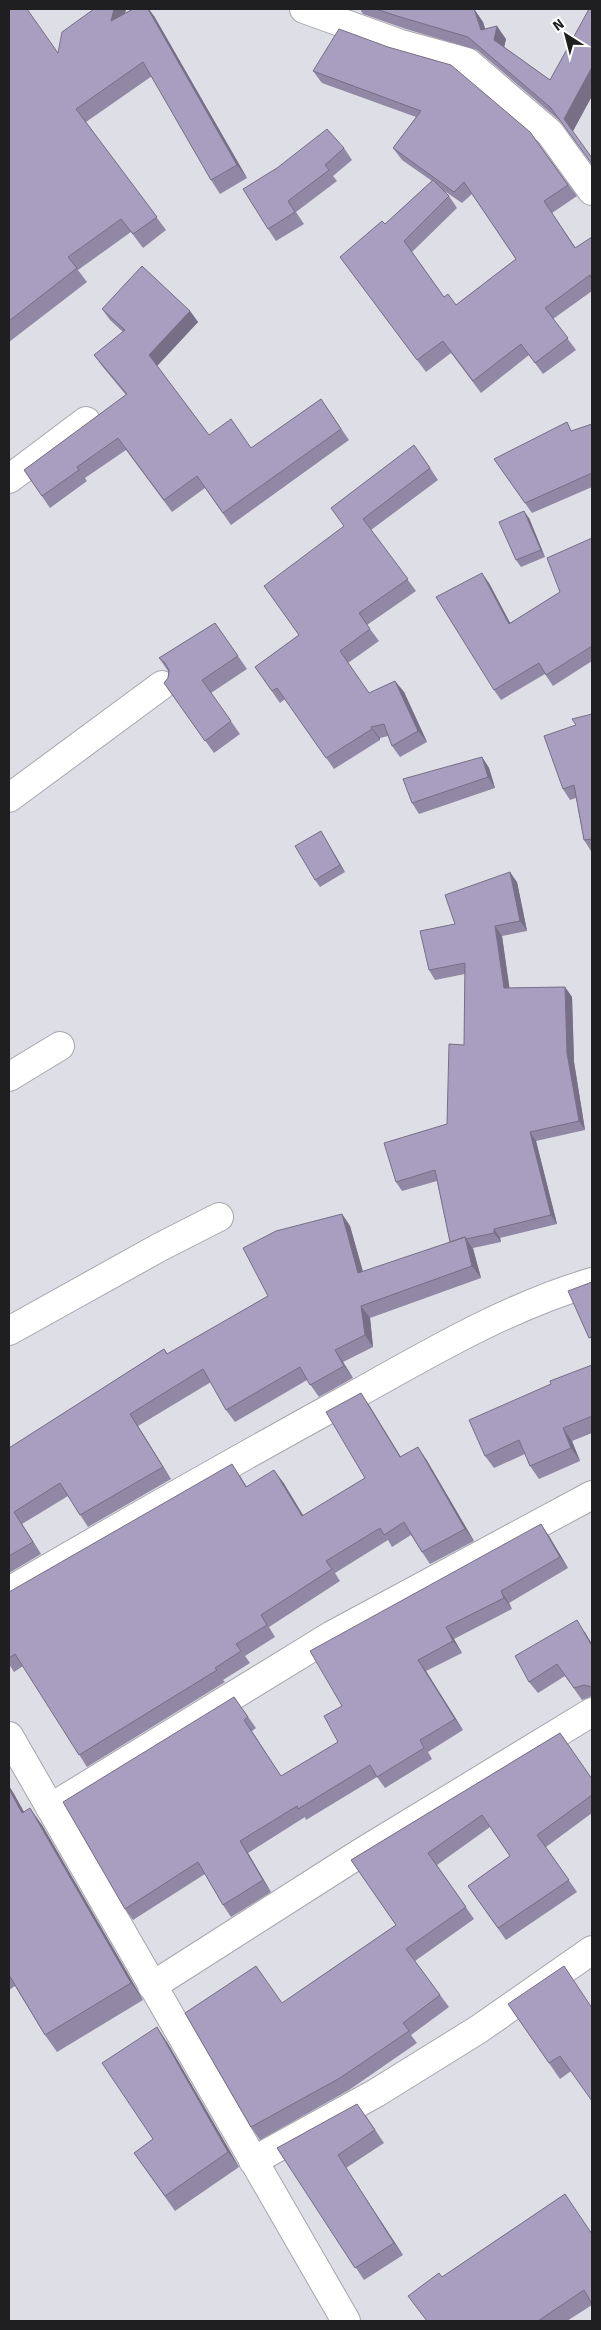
<svg xmlns="http://www.w3.org/2000/svg" width="601" height="2330" font-family="Signika,sans-serif">
<style>
.lines{fill:none;stroke-linecap:round;stroke-linejoin:round}
.minor-casing{stroke:#a6a6ad;stroke-width:30}
.minor{stroke:#fff;stroke-width:28}
.wall{fill:#9088a4;fill-rule:evenodd}
.shaded-wall{fill:#766f86}
.building{fill:#a89ebf;stroke:#766f86}
</style>
<rect width="100%" height="100%" fill="#dedee6"/>
<g class="lines">
<defs>
<path id="minor" d="M304,9L401,44L467,62L550,133L592,191
M9,479L86,421
M9,798L162,685
M9,1077L60,1046
M9,1331L160,1247L219,1217
M9,1591C122,1525 236,1460 351,1397C428,1354 507,1307 592,1282
M9,1736L346,2321
M50,1808L332,1635L592,1495
M152,1986L362,1852L592,1712
M253,2161L376,2093L479,2029L592,1950"/>
</defs>
<!-- minor casing -->
<use href="#minor" class="minor-casing"/>
<!-- minor -->
<use href="#minor" class="minor"/>
</g>
<!-- wall -->
<path class="wall" d="M9,9L58,53L94,9H126L125,14L154,16L247,178L220,194L211,180L152,76L86,122L166,230L143,248L131,232L78,270L87,282L9,342Z
M360,9H474L483,22L485,29L506,39L504,47L550,80L592,9V96L573,131L560,121L477,50L406,29L363,14Z
M313,71L530,132L577,196L552,213L576,248L592,237V291L553,319L576,350L543,374L529,355L481,393L451,353L426,372L340,257L385,224L432,181L402,160L393,148L416,117L322,83ZM440,188L462,203L472,194L516,259L456,305L444,297L412,252L457,208L449,196Z
M344,148L352,160L333,176L337,181L296,212L304,224L276,241L268,229L277,168Z
M102,309L190,311L198,322L157,366L209,435L252,448L321,399L349,440L231,525L205,488L172,512L126,450L85,478L87,481L50,508L24,470L126,395L102,366L94,355L123,332L110,320Z
M592,424V487L532,513L494,459Z
M422,456L438,480L371,530L416,591L367,625L379,641L348,663L369,693L395,681L404,692L427,742L400,757L392,746L388,736L380,738V740L334,769L285,699L280,703L255,667L299,635L344,526Z
M529,518L545,557L521,567L516,560Z
M592,538V661L553,686L545,674L501,700L494,690L489,583L510,623L560,592Z
M215,623L247,669L211,693L240,734L214,753L164,683L168,678V671L159,658Z
M592,714V851H591L584,840L576,798L570,800L563,789L576,725Z
M482,757L489,768L495,788L419,814L412,803Z
M321,831L345,872L320,887L315,880Z
M517,882L527,931L502,936L509,988L565,987L572,997L574,1062L585,1130L536,1141L557,1224L500,1238L501,1242L473,1248L481,1278L370,1318L373,1347L343,1362L353,1378L319,1397L307,1380L235,1422L226,1410L211,1382L138,1426L171,1479L88,1527L68,1496L22,1524L41,1554L9,1573V1448L164,1349L168,1354L268,1296L342,1214L350,1226L363,1272L450,1242L437,1181L402,1191L396,1182L447,1124L464,1045L465,974L435,980L429,970L455,924Z
M592,1365V1433L572,1441L580,1461L539,1479L530,1466L525,1454L494,1468L485,1456L551,1384Z
M369,1405L401,1457L426,1459L474,1541L430,1564L422,1552L411,1535L392,1547L388,1540L335,1573L340,1581L269,1627L275,1637L245,1656L250,1663L223,1680L225,1682L87,1767L23,1666L14,1672L9,1664V1592L240,1476L247,1487L283,1482L303,1516L365,1478Z
M549,1536L568,1568L509,1603L512,1609L454,1639L462,1653L426,1671L463,1730L428,1752L432,1759L385,1788L377,1777L306,1820L305,1817L248,1853L271,1892L231,1917L223,1905L205,1874L133,1920L125,1909L234,1697L256,1728L252,1731L281,1776L338,1742L342,1706Z
M585,1632L592,1644V1696L582,1700L565,1676L538,1693L529,1682Z
M560,1733L592,1779V1813L546,1847L577,1892L506,1940L468,1886L510,1856L490,1827L437,1865L474,1919L415,1961L449,2007L411,2035L417,2043L349,2090L260,2140L251,2127L282,2003L396,1925L351,1860Z
M9,1786L14,1794L24,1812L42,1825L143,2000L57,2052L45,2035L15,1986L9,1990Z
M508,2004L592,2007L571,2071L560,2079Z
M167,2042L239,2167L175,2211L134,2153L153,2139Z
M366,2116L384,2143L346,2168L403,2255L364,2280L277,2148Z
M565,2194L592,2305L567,2321H426L442,2277Z"/>
<!-- shaded-wall -->
<path class="shaded-wall" d="M114,9H126L120,35L111,21Z
M148,9H149L154,16L247,178L237,165Z
M474,9L483,22L490,43L481,30Z
M497,26L506,39L503,53L494,40Z
M592,67V96L573,131L564,119Z
M190,311L198,322L157,366L149,355Z
M524,511L529,518L545,557L541,550Z
M482,573L489,583L516,634L509,624Z
M395,681L404,692L427,742L418,731Z
M371,727L380,738V740L372,729Z
M482,757L489,768L495,788L488,777Z
M321,831L325,838L345,872L340,865Z
M510,872L517,882L527,931L520,921Z
M495,926L502,936L511,998L504,988Z
M565,987L572,997L574,1062L585,1130L579,1121L567,1053Z
M530,1132L536,1141L557,1224L551,1215Z
M342,1214L350,1226L367,1286L358,1273Z
M494,1229L500,1238L501,1242L494,1233Z
M465,1237L473,1249L481,1278L472,1266Z
M361,1306L370,1318L373,1347L365,1335Z
M335,1350L343,1362L353,1378L344,1366Z
M361,1393L369,1405L408,1469L400,1457Z
M130,1414L138,1426L171,1479L163,1467Z
M563,1428L572,1441L580,1461L571,1448Z
M418,1447L426,1459L474,1541L465,1529Z
M232,1464L240,1476L254,1499L246,1487Z
M274,1470L283,1482L311,1528L302,1516Z
M14,1512L22,1524L41,1554L33,1542Z
M541,1524L549,1536L568,1568L560,1557Z
M501,1591L509,1603L512,1609L504,1598Z
M577,1620L592,1644V1646Z
M446,1627L454,1639L462,1653L453,1641Z
M418,1660L426,1671L463,1730L455,1719Z
M9,1786L14,1794L34,1830L22,1813L9,1789Z
M30,1808L42,1825L143,2000L131,1983Z
M240,1841L248,1853L271,1892L263,1880Z
M157,2027L167,2042L239,2167L228,2152Z
M338,2155L346,2168L403,2255L394,2243Z"/>
<!-- building -->
<path class="building" d="M9,9H27L58,53L62,32L94,9H114L111,21L133,9H148L237,165L211,180L143,62L76,109L157,217L133,234L121,219L68,257L77,268L9,321Z
M376,9H474L481,30L497,26L494,40L550,80L589,9H592V67L564,119L592,158V164L551,108L468,37L397,16Z
M339,29L388,47L451,65L530,132L568,185L544,201L575,248L592,237V279L590,275L545,308L568,338L535,363L521,344L473,381L443,341L417,360L340,257L382,221L385,224L433,180L449,196L404,241L444,297L448,294L456,305L516,259L464,182L454,192L393,148L421,111L313,71Z
M327,129L344,148L325,165L329,170L288,201L295,212L268,229L243,189L277,168Z
M142,266L190,311L149,355L209,435L231,419L251,448L321,399L341,429L223,513L197,476L164,500L118,438L77,467L79,470L42,496L24,470L127,394L94,355L125,330L102,309Z
M567,422L571,431L592,424V473L525,503L494,459Z
M414,445L430,468L363,519L408,579L359,613L370,629L340,651L369,693L395,681L418,731L392,746L384,724L371,727L372,729L326,758L277,688L272,691L255,667L299,635L264,586L344,526L331,508Z
M524,511L541,550L516,560L499,522Z
M592,538V646L546,675L539,663L494,690L436,597L482,573L509,624L560,592L547,558Z
M215,623L238,656L202,680L231,721L205,741L164,683L168,678L169,670L165,663L159,658Z
M592,714V839L584,840L574,785L563,789L544,736L576,725L572,719Z
M482,757L488,777L412,803L403,779Z
M321,831L340,865L315,880L295,846Z
M510,872L520,921L495,926L504,988L565,987L567,1053L579,1121L530,1132L551,1215L494,1229V1233L466,1239L465,1237L450,1242L435,1170L396,1182L384,1143L447,1124L449,1044L464,1045L465,963L429,970L420,931L455,924L445,895Z
M342,1214L358,1273L465,1237L472,1266L361,1306L365,1335L335,1350L344,1366L310,1385L300,1367L226,1410L203,1369L130,1414L163,1467L80,1515L60,1483L14,1512L33,1542L9,1556V1448L164,1349L167,1354L268,1296L243,1248L276,1231Z
M592,1282V1337L589,1338L568,1291Z
M592,1365V1416L563,1428L571,1448L530,1466L519,1440L485,1456L469,1420L551,1384L550,1381Z
M361,1393L400,1457L418,1447L465,1529L422,1552L404,1522L384,1535L380,1528L326,1561L332,1569L261,1615L267,1625L236,1644L241,1651L215,1668L217,1670L79,1755L15,1654L9,1658V1592L232,1464L246,1487L274,1470L302,1516L365,1478L326,1412Z
M541,1524L560,1557L501,1591L504,1598L446,1627L453,1641L418,1660L455,1719L420,1740L424,1748L377,1777L370,1765L298,1809L297,1806L240,1841L263,1880L223,1905L198,1862L125,1909L63,1802L234,1697L248,1717L244,1720L281,1776L338,1742L324,1716L342,1706L310,1651Z
M577,1620L592,1646V1687L584,1685L574,1688L557,1664L529,1682L515,1656Z
M560,1733L592,1779V1795L537,1835L569,1880L498,1928L468,1886L510,1856L482,1815L428,1853L466,1907L406,1949L440,1995L403,2023L409,2031L340,2078L251,2127L185,2013L256,1966L282,2003L396,1925L351,1860Z
M9,1789L22,1813L30,1808L131,1983L45,2035L9,1975Z
M564,1966L592,2008V2101L560,2056L549,2063L508,2004Z
M157,2027L228,2152L165,2196L134,2153L153,2139L102,2063Z
M357,2104L375,2130L338,2155L394,2243L355,2268L277,2148Z
M565,2194L592,2234V2304L584,2290L538,2321H427L408,2296L439,2273L442,2277Z"/>
<!-- border -->
<rect width="601" height="2330" fill="none" stroke="#1f1f22" stroke-width="20"/>
<!-- north arrow -->
<g transform="translate(566 35) rotate(324)" stroke="#ffffff" stroke-width="4" paint-order="stroke">
<path d="M0-4L9 19L0 12L-9 19Z" fill="#1f1f22"/>
<text y="-8" font-size="14" font-weight="bold" text-anchor="middle" fill="#1f1f22">N</text>
</g>
</svg>
